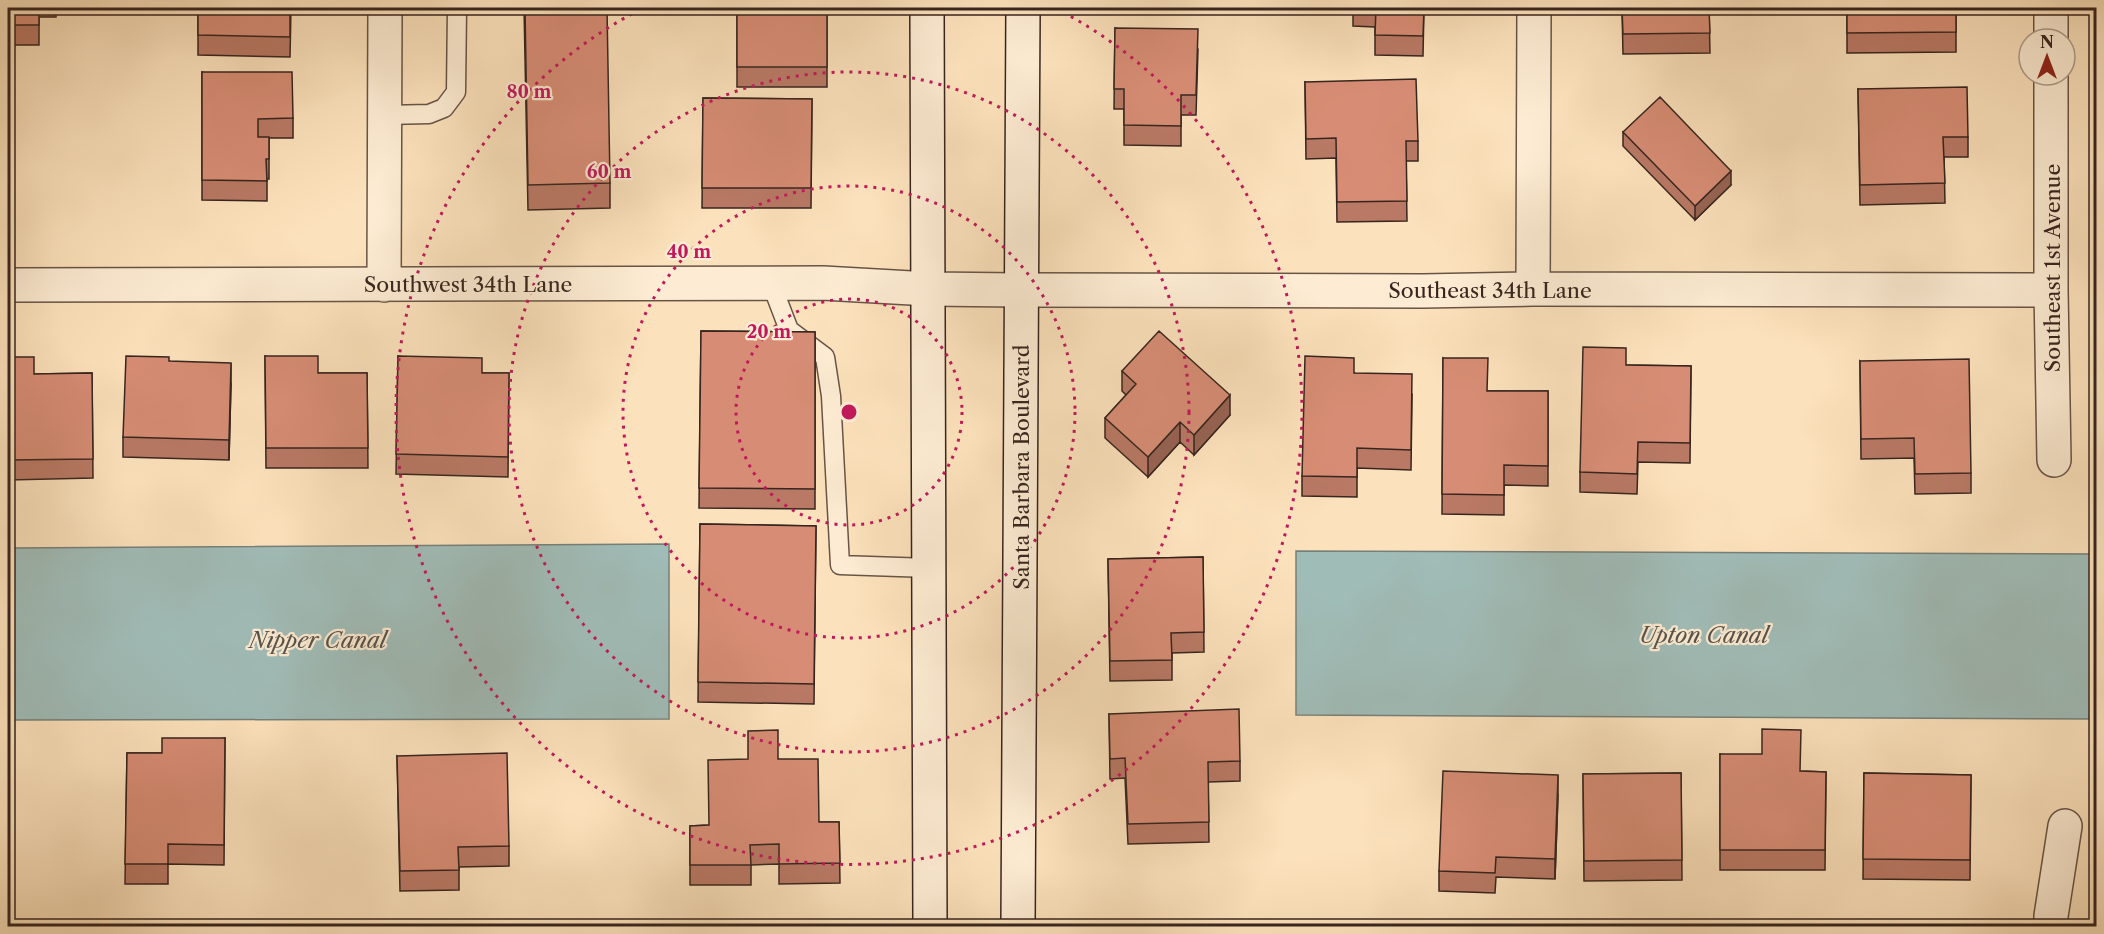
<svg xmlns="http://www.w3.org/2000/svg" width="2104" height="934" font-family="'Libre Caslon Text',serif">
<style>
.water{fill:#a0bcb7;stroke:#76807a;stroke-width:1.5}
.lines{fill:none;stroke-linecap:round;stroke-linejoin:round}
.service-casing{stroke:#685446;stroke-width:21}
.minor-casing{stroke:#685446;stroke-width:36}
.secondary-casing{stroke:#37251f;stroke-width:36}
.service{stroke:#fdecd3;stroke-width:18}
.minor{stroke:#fdecd3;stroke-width:33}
.secondary{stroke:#fdecd3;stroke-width:33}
.wall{fill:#b97965;stroke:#37251f;stroke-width:1.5}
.shaded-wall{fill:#966352;stroke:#37251f;stroke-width:1.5}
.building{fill:#d78d75;stroke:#37251f;stroke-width:1.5}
.ring{fill:none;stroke:#c2185b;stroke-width:3;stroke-dasharray:3 6}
.labels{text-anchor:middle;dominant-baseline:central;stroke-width:4.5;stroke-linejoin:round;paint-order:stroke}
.street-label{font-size:21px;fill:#37251f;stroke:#fdecd3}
.water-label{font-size:22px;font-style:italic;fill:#56524d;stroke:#fdecd3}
.centre{fill:#c2185b;stroke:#fdecd3;stroke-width:3}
.ring-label{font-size:18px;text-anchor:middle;font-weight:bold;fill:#c2185b;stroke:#fdecd3;stroke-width:4.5;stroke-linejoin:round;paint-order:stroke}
</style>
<rect width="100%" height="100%" fill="#fce2bc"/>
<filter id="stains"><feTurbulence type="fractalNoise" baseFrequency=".00333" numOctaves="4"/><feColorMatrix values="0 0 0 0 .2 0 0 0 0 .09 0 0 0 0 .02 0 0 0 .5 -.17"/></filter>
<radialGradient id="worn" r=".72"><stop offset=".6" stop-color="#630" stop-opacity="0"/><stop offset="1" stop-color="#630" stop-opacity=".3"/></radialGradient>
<!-- water -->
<path class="water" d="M669,544V719L8,720V548Z
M1296,551L2096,554V719L1296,715Z"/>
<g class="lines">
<defs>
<path id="service" d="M385,115L429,114L444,108L456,92L457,8
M771,283L789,330L825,357L831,396L840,565L929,568"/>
<path id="minor" d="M2051,39V8
M2051,75V290L2054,460
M8,285L823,283L929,289L1022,290L1423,291L1533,289L2051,290
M384,285L385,8
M1533,289L1534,8
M2051,926V916L2065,826"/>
<path id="secondary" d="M927,8L930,926
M1018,926L1023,8"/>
</defs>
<!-- service casing -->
<use href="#service" class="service-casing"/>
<!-- minor casing -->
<use href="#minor" class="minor-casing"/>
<!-- secondary casing -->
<use href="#secondary" class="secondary-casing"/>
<!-- service -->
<use href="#service" class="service"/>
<!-- minor -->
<use href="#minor" class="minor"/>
<!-- secondary -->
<use href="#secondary" class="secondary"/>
</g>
<!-- wall -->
<path class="wall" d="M8,8H56V17H39V45H8Z
M198,8H291L290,57L198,55Z
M524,8L610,183V208L528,210Z
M737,8H827V87H737Z
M1353,8H1424L1423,56L1375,55V27L1353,26Z
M1622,8H1709L1710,53L1623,54Z
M1847,8H1956V52L1847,53Z
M1115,28L1198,49L1196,115H1181V146L1124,145V109H1114Z
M202,72L293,118V138H269V179H267V201L202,200Z
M1305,82L1418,141V161H1406L1407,221L1337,222L1336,158L1306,159Z
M1858,89L1968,137V157H1944L1945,203L1860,205Z
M703,98L812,99L811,208H702Z
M1623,132L1731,185L1695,220L1623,146Z
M701,331L815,332V509L699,508Z
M265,356L318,373H367L368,468H266Z
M398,356L482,373H509L508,477L396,474Z
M8,357L34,374L92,373L93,478L8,480Z
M1443,358L1488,391H1548V486L1504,485V515L1442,514Z
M169,361L231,383L229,460L123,457V437Z
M1860,361L1971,473V493L1915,494L1914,458L1861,459Z
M1626,365L1691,366L1690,463L1638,462L1637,494L1580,492V472Z
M1122,371L1230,415L1194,455L1180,442L1148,477L1105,438V418L1126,395L1122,391Z
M1354,373L1412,394L1411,470L1357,468V497L1302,496V476Z
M700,524L816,526L814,704L698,702Z
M1203,557L1204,652L1172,653V680L1110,681L1108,559Z
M1109,714L1240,761V781L1208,782L1209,842L1128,844L1125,778L1110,779Z
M225,738L224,865L168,864V884H125L127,753H162Z
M1720,754L1801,771L1826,772L1825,870H1720Z
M397,756L509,846V866L459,867V890L400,891Z
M778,759L819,822H839L840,883L779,884V864L751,865V885H690V826L709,825Z
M1681,773L1682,880L1584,881L1583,774Z
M1864,773L1971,775L1970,880L1863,879Z
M1558,795L1555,879L1496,877L1495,893L1439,891V871Z"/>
<!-- shaded-wall -->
<path class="shaded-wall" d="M1731,171V185L1695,220V206Z
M231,363V383L229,460V440Z
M1230,395V415L1194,455V435Z
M1180,422V442L1148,477V457Z
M1558,775V795L1555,879V859Z"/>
<!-- building -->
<path class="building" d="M8,8H39V25H8Z
M198,8H290V37L198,35Z
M525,8H607L610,183L528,185Z
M737,8H827V67H737Z
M1376,8H1424L1423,36L1375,35Z
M1622,8H1709L1710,33L1623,34Z
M1847,8H1956V32L1847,33Z
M1115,28L1198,29L1196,95H1181V126L1124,125V89H1114Z
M202,72H292L293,118L258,119V137H269V159H266L267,181L202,180Z
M1416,79L1418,141H1406L1407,201L1337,202L1336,138L1306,139L1305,82Z
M1967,87L1968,137H1943L1945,183L1860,185L1858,89Z
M1660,97L1731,171L1695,206L1623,132Z
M703,98L812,99L811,188H702Z
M701,331L815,332V489L699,488Z
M1159,331L1230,395L1194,435L1180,422L1148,457L1105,418L1136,384L1122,371Z
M1583,347L1626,348V365L1691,366L1690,443L1638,442L1637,474L1580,472Z
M126,356L169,357V361L231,363L229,440L123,437Z
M265,356H318V373H367L368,448H266Z
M398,356L482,358V373H509L508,457L396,454Z
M1305,356L1354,358V373L1412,374L1411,450L1357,448V477L1302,476Z
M8,357H34V374L92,373L93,459L8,460Z
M1443,358H1488L1487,391H1548V466L1504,465V495L1442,494Z
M1969,359L1971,473L1915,474L1914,438L1861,439L1860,361Z
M700,524L816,526L814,684L698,682Z
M1203,557L1204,632L1171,633L1172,660L1110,661L1108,559Z
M1239,709L1240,761L1208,762L1209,822L1128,824L1125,758L1110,759L1109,714Z
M1762,729L1801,730L1800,771L1826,772L1825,850H1720V754H1762Z
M778,730V759H818L819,822H839L840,863L779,864V844L750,845L751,865H690V826L709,825L708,760L748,759V731Z
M162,738H225L224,845L168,844V864H125L127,753H162Z
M507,753L509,846L458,847L459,870L400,871L397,756Z
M1443,771L1558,775L1555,859L1496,857L1495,873L1439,871Z
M1681,773L1682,860L1584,861L1583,774Z
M1864,773L1971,775L1970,860L1863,859Z"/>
<!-- distance rings -->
<g class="ring">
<circle cx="849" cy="412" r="113"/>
<circle cx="849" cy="412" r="226"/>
<circle cx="849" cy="412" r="340"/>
<path d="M1055 8A453 453 0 1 1 643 8"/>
</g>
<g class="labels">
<!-- street labels -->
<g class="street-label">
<text transform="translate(2052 268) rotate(-90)">Southeast 1st Avenue</text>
<text x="468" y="284">Southwest 34th Lane</text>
<text x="1490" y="290">Southeast 34th Lane</text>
<text transform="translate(1021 467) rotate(-90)">Santa Barbara Boulevard</text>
</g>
<!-- water labels -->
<g class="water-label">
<text x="1704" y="635">Upton Canal</text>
<text x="318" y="640">Nipper Canal</text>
</g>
</g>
<circle cx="849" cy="412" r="9" class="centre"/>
<g class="ring-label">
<text x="529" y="98">80 m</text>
<text x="609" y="178">60 m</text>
<text x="689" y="258">40 m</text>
<text x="769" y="338">20 m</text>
</g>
<!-- margin -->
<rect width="2104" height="934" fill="none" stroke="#fce2bc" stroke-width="30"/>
<rect x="9" y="9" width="2086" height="916" fill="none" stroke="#37251f" stroke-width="3"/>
<rect x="15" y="15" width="2074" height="904" fill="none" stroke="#37251f" stroke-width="1.5"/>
<!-- north arrow -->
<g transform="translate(2047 57)"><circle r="28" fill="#fdecd3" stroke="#ae9c8b" stroke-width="1.5"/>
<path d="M0-4.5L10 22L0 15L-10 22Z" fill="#8f2418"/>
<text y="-9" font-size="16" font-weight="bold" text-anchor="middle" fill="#37251f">N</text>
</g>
<rect width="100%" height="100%" filter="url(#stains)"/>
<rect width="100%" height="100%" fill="url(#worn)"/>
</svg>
